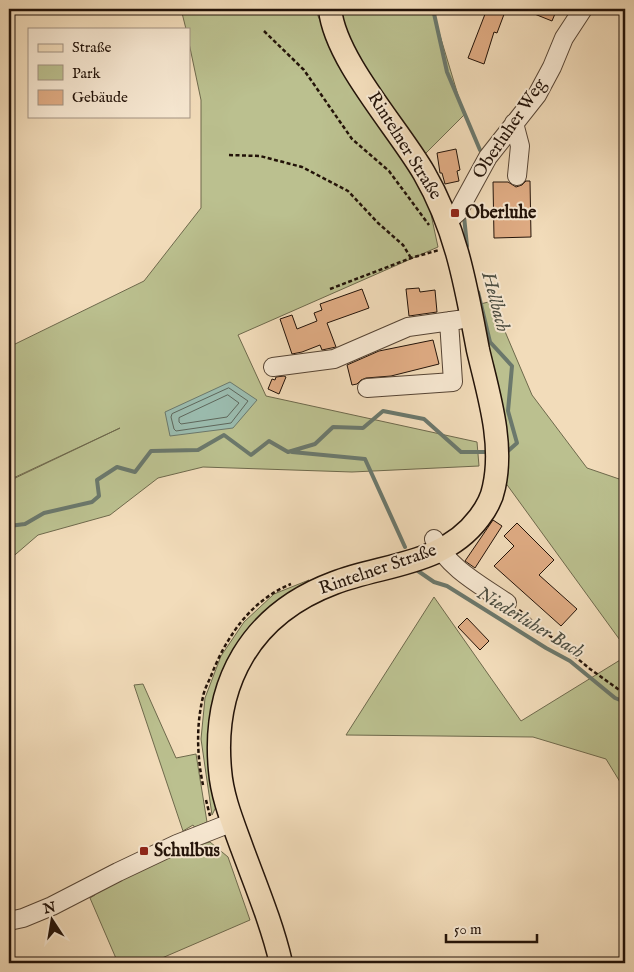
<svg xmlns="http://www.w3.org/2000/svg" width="634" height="972" font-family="'IM FELL English',serif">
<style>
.green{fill:#bbc08f;stroke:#6e694c}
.water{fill:#9bbcaf;stroke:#6b786c}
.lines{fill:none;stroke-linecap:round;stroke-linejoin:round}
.shore{stroke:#5e675c;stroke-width:1}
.stream{stroke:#6b786c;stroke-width:4}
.building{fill:#e0ac84;stroke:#221208}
.minor-casing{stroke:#564434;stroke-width:20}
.major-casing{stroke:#221208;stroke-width:25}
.path{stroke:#221208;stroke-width:2.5;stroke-dasharray:4 2.5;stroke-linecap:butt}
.minor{stroke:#f7e8d2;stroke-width:18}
.major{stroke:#f2dcba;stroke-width:22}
.poi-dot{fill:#8f2418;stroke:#f7e8d2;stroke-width:2}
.labels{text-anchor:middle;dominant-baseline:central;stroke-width:4;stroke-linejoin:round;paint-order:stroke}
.street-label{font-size:18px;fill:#221208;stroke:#f7e8d2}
.poi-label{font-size:18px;font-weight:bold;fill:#221208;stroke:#f7e8d2;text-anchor:start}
.water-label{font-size:19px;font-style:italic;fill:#4c4e42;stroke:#f7e8d2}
</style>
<rect width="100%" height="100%" fill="#f2dcba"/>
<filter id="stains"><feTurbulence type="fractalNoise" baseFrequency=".004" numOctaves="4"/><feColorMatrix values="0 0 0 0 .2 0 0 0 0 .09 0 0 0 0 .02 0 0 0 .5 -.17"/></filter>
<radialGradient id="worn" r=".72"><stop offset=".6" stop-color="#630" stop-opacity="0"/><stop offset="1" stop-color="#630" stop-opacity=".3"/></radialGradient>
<!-- green -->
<path class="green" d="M181,9H315L338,63L426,191L438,247L238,335L266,396L477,442L479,466L352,472L203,467L158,478L110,515L38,535L9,560V481L120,428L9,480V347L144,281L201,208V100L189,43V29H186Z
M341,9H432L464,115L422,157L356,56L342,17Z
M492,301L532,395L587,468L625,481V647L505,482L473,306Z
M309,580L273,605L246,631L226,664L217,691L216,807L212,815L201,739L205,698L221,656L244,622L274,594Z
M434,597L521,721L625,657V790L606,759L533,737L346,735Z
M143,684L176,758L196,754L207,822L195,828L193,825L183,831L134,685Z
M210,842L228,857L250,920L162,958L163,963H118L90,898L95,895L94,891L159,856Z"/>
<!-- water -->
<path class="water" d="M230,382L257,400L233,428L170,436L165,412Z"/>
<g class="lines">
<!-- shore -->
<path class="shore" d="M229,388L248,401L231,423L176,431L174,429L171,417L172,414Z
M228,395L239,403L227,417L181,424L179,422V418Z"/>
<!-- stream -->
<path class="stream" d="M433,9L447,72L480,150
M465,214L464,216L467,246
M478,292L490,342L512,366L508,411L517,443L508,451H504
M292,452L365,459L405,547
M9,526L25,524L44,513L92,502L99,496L97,480L117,467L135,472L151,451L198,450L224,435L251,455L269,441L288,452L315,444L333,427L363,428L383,411L424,419L461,452H489
M418,571L434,582L447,586L546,648L570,661L615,698L625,702"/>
</g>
<!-- building -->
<path class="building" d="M487,9H506L497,33L494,32L484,64L468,58Z
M522,9H557L552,21Z
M456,149L460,170L457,171L459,181L445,184L442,173H440L437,153Z
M526,181H530L531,237L494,238L493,182H508L516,187L522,185Z
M419,288L420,292L435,290L437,312L409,316L406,289Z
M362,289L369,308L327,323L336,347L322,350L320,345L302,352L292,354L280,319L292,315L297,329L317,321L314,313L322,310L320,304Z
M433,340L439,364L391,376L366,378L361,380L357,384L352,385L347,365L379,351Z
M284,376L286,377L279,394L268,389L272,379L275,380L276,377Z
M493,520L502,526L475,568L465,561Z
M517,523L554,560L539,575L577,609L561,626L494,566L514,546L504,536Z
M467,618L489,641L480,650L458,627Z"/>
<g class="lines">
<defs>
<path id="minor" d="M514,123L520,146L517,176
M448,221L458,212L488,157L537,95L552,67L564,38L583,9
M273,367L334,359L408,327L458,320L472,317
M367,388L453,382L449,321
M434,539C449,569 481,585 507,603
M9,921L23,918L52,906L118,872L177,844L233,822"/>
<path id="major" d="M281,963C272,924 256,886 242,848C233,823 222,797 220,770C212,683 251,614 334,583C384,564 444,565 479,518C486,509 492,498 494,487C504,442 488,393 478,350C466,287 457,230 424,173C398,128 335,60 330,9"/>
</defs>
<!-- minor casing -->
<use href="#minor" class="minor-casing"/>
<!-- major casing -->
<use href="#major" class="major-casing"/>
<!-- path -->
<path class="path" d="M264,31L304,70L352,139L389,171L429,225
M229,155L260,156L302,167L348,191L378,223L403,245L411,258
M330,289L411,258L439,250
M519,610L590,669L625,694
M203,785C197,757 196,725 203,697C204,690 208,683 211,676C226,637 251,600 291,584
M206,800L210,816"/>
<!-- minor -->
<use href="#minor" class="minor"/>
<!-- major -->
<use href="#major" class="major"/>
</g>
<!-- markers -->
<g class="poi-dot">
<rect x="450" y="208" width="10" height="10" rx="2.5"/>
<rect x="139" y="846" width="10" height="10" rx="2.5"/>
</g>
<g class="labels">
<!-- street labels -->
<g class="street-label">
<text transform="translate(510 129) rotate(-56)">Oberluher Weg</text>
<text transform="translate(404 146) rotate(58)">Rintelner Straße</text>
<text transform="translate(378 570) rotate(-19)">Rintelner Straße</text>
</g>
<!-- poi labels -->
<g class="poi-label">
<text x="465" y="213">Oberluhe</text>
<text x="154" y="851">Schulbus</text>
</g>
<!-- water labels -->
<g class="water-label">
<text transform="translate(495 302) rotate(75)">Hellbach</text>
<text transform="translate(530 623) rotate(31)">Niederluher Bach</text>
</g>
</g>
<!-- margin -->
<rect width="634" height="972" fill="none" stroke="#f2dcba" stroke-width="30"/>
<rect x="10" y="10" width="614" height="952" fill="none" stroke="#221208" stroke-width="2.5"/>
<rect x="15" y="15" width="604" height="942" fill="none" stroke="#221208"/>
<!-- legend -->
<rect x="28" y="28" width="162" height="90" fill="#f7e8d2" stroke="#a29281"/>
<rect x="38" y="44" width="25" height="8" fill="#f2dcba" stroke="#a29281"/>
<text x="72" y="52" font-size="15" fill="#221208">Straße</text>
<rect x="38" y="65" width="25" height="15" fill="#bbc08f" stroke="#a29281"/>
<text x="72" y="78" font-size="15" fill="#221208">Park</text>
<rect x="38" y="90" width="25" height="15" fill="#e0ac84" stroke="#a29281"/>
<text x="72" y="102" font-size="15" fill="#221208">Gebäude</text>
<!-- north arrow -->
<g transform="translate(52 920) rotate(348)" stroke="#f7e8d2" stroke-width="4" paint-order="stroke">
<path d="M0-4L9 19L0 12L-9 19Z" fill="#221208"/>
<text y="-8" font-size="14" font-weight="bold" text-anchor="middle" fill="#221208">N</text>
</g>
<!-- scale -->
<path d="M446 934v8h91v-8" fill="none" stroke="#221208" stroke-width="2.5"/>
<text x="454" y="934" font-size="15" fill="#221208" stroke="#f7e8d2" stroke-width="4" paint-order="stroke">50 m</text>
<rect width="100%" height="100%" filter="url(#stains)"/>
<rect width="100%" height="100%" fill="url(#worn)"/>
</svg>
